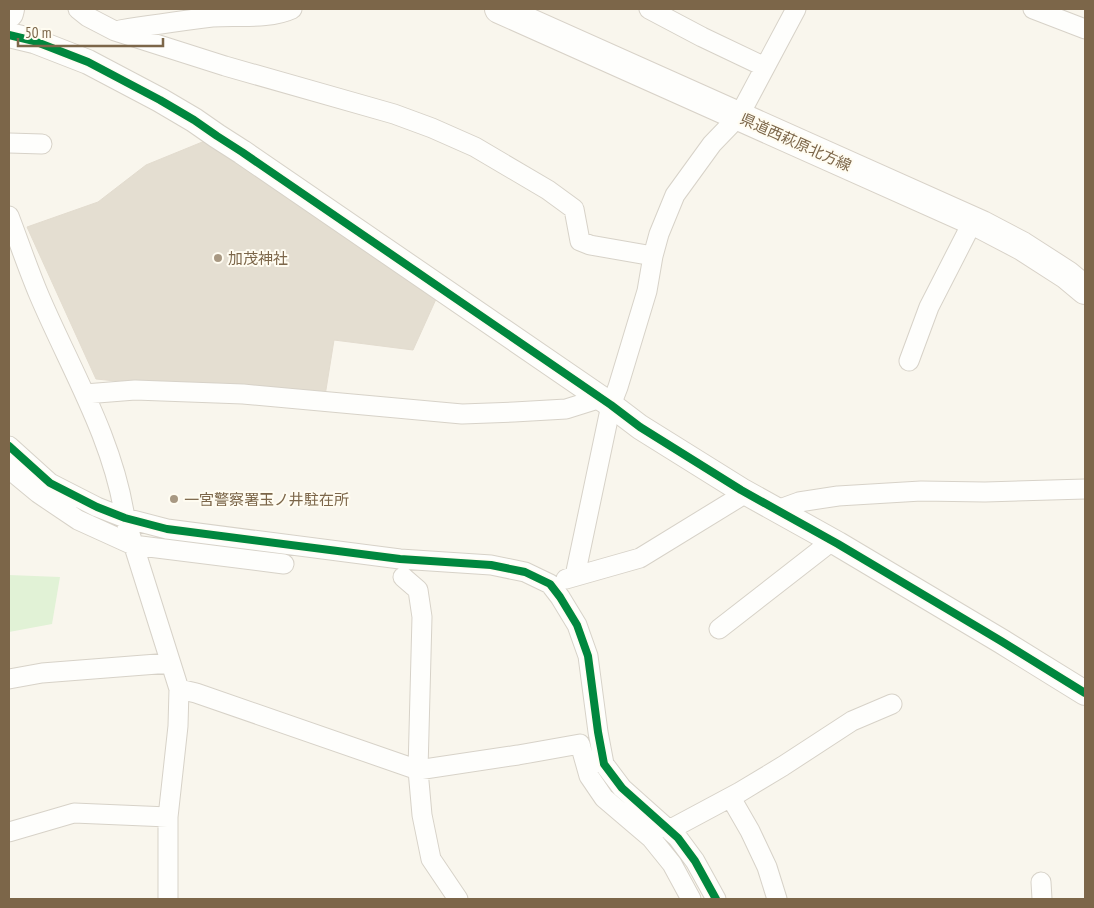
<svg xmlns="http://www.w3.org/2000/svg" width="1094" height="908" font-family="'PT Sans Narrow','Noto Sans JP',sans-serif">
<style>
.green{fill:#e1f2d6}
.building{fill:#e4ded1;stroke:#e3dccf}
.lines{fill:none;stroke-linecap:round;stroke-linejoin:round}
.minor-casing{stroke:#d7d2c8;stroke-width:21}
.tertiary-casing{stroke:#d7d2c8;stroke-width:26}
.secondary-casing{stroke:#d8d2c8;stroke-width:30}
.minor{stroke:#fefefc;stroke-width:19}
.tertiary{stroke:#fefefc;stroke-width:24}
.secondary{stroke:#fefefc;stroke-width:28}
.cycleway-casing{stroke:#fffcf1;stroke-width:11}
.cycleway{stroke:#00873e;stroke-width:8}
.poi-dot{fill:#a89882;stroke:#fffcf1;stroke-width:2}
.labels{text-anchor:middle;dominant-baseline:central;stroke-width:4;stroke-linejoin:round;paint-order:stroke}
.street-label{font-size:15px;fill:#7c6649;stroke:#fffcf1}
.poi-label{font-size:15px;fill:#7c6649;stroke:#fffcf1;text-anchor:start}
</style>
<rect width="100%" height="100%" fill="#f9f6ed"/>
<!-- green -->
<path class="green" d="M9,575L60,577L52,624L9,632Z"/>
<!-- building -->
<path class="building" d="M217,136L441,288L413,350L334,340L324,402L96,379L27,227L98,202L146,165Z"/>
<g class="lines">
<defs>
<path id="minor" d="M78,9L88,17L115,31L225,66L394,114L432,128L475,147L548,190L574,209L580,241L590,245L653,256
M649,9L702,37L765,67
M1033,9L1085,29
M120,30C151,25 181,21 212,17C238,15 268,20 292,9
M9,143L42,144
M9,216C19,242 28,269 39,295C70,368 113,438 125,518L179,689L178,726L168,817V899
M909,361L929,307L973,221
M85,394L135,390L243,394L462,414L514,412L566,409L601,398
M9,446L50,483L97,507L125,518L167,529L400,559L491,565L525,572L550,584L560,597L577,625L588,656L598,732L604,764L622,788L678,838L695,861L716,899
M9,469L38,493L78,520L133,545L284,564
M777,510L799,502L838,496L921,491L985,492L1085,489
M575,576L611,405L618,387L647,291L653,256L659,234L675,195L712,144L739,116L796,9
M403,577L418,590L422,617L418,770L422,815L431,859L458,899
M566,579L640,558L746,493
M719,629L832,541
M9,679L42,673L170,663
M179,689L196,693L418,770L518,755L580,744L589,776L604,798L651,838L672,864L691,899
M731,798L750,831L767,867L777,899
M669,830L740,792L783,766L852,721L892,704
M9,832L74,813L168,817
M1041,882L1042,899"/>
<path id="tertiary" d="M9,35L34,41L88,62L160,100L194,120L217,136L242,152L611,405L640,427L741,490L838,544L1001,641L1085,693"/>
<path id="secondary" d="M499,9L982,225L1022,246L1067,275L1085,290
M9,13L10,9"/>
</defs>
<!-- minor casing -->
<use href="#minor" class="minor-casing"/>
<!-- tertiary casing -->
<use href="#tertiary" class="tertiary-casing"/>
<!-- secondary casing -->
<use href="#secondary" class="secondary-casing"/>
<!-- minor -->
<use href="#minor" class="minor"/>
<!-- tertiary -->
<use href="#tertiary" class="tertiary"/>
<!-- secondary -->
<use href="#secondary" class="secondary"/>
<defs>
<path id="cycleway" d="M9,35L34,41L88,62L160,100L194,120L217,136L242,152L611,405L640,427L741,490L838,544L1001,641L1085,693
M9,446L50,483L97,507L125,518L167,529L400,559L491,565L525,572L550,584L560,597L577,625L588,656L598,732L604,764L622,788L678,838L695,861L716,899"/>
</defs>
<!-- cycleway casing -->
<use href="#cycleway" class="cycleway-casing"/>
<!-- cycleway -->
<use href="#cycleway" class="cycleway"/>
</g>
<!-- markers -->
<g class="poi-dot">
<circle cx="218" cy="258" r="5"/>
<circle cx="174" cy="499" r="5"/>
</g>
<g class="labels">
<!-- street labels -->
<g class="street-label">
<text transform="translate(796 142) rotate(24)">県道西萩原北方線</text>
</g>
<!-- poi labels -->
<g class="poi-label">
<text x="228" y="258">加茂神社</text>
<text x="184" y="499">一宮警察署玉ノ井駐在所</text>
</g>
</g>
<!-- border -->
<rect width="1094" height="908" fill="none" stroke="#7c6649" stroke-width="20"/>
<!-- scale -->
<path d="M18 38v8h145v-8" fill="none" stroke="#7c6649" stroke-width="2.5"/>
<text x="25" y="38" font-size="15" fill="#7c6649" stroke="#fffcf1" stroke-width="4" paint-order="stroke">50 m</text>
</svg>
